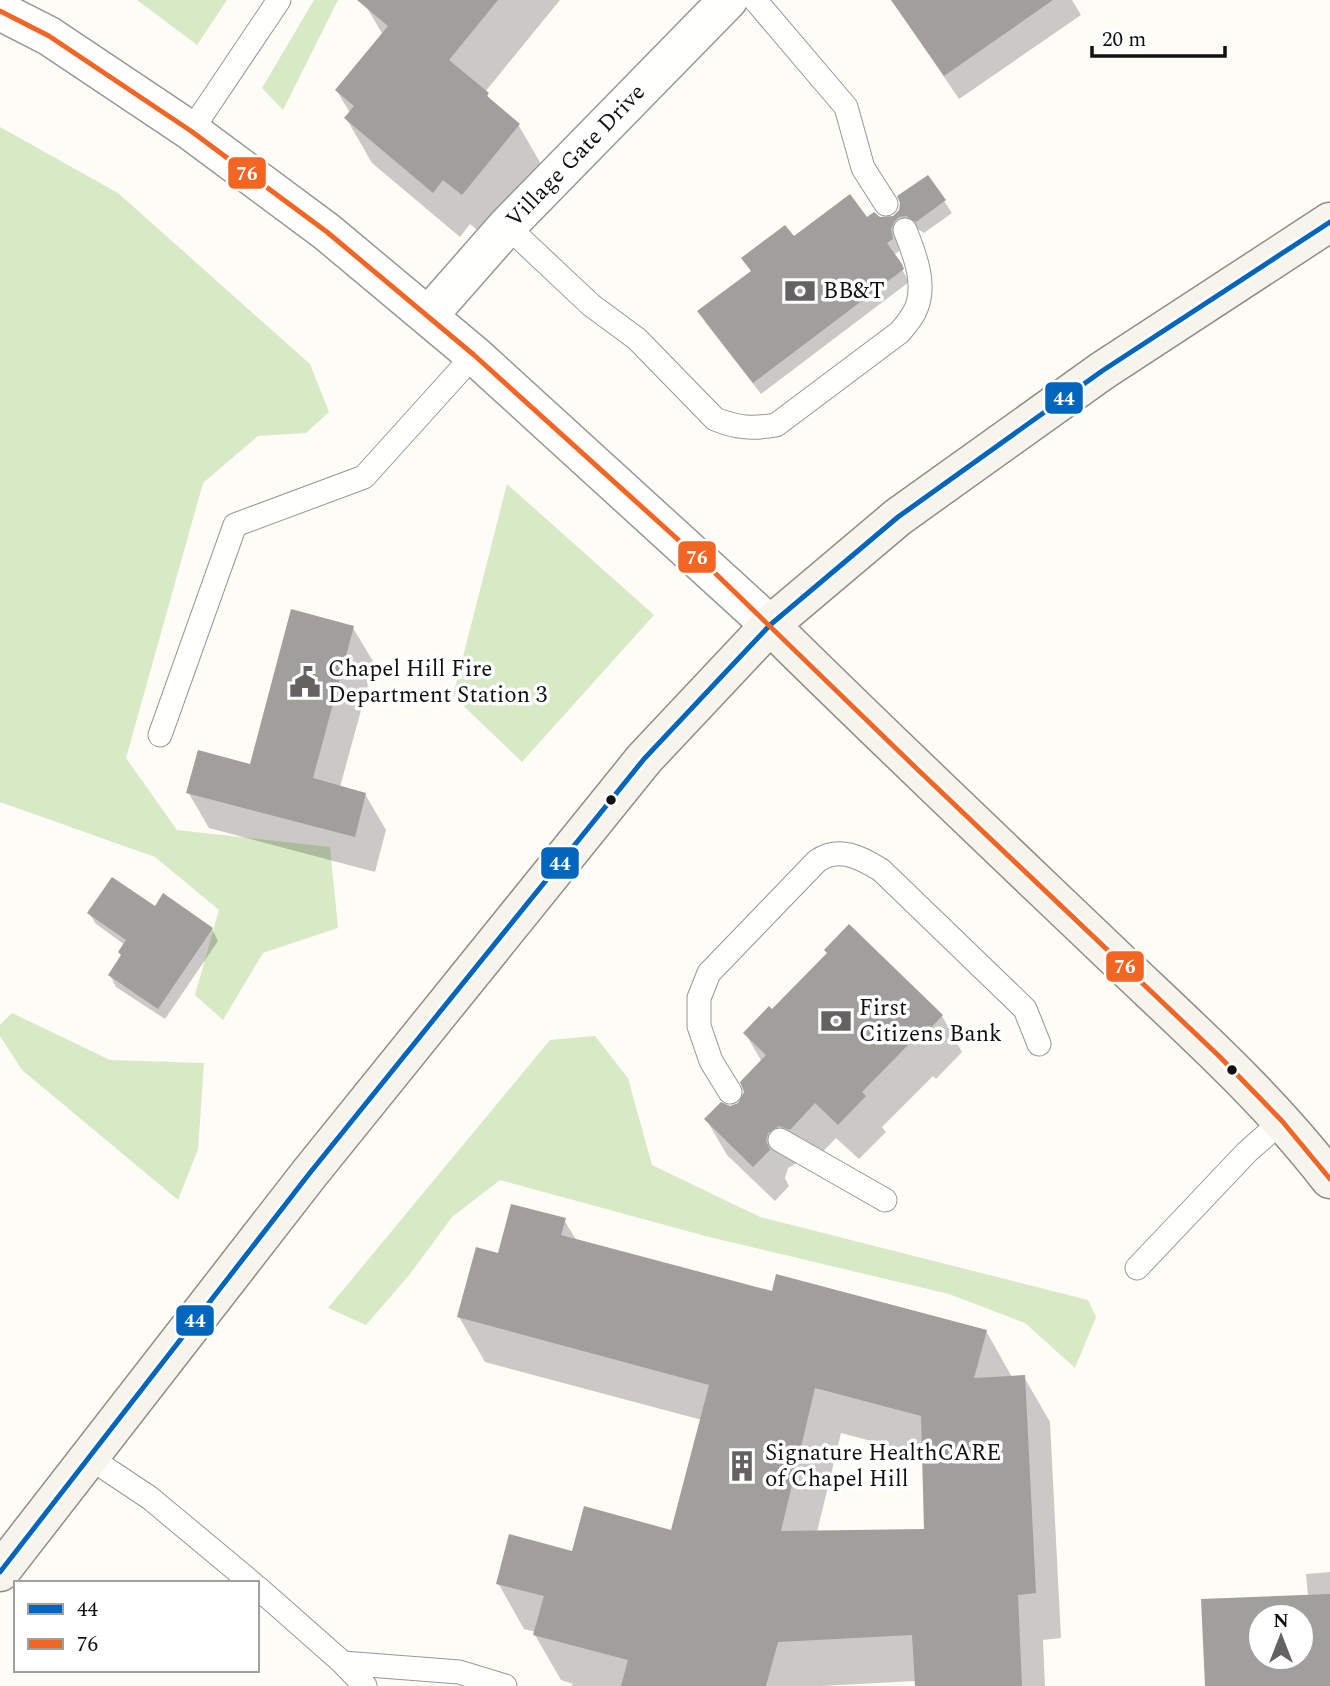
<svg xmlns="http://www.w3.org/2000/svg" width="1330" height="1686" font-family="Spectral,serif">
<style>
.forest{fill:#d8eac5}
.shadow{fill:#0003;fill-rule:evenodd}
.building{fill:#a19f9c;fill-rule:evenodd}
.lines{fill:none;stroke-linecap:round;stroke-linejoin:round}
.lane-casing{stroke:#979795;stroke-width:25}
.street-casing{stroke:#979795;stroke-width:41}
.secondary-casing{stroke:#8e8d8b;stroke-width:41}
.lane{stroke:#fffffe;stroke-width:23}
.street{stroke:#fffffe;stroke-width:38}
.secondary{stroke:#f6f4eb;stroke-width:38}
.bus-1-casing{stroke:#fff;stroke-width:10}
.bus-2-casing{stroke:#fff;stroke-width:10}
.bus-1{stroke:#0065bd;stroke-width:5}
.bus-2{stroke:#f26522;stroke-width:5}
.bus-dot{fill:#111;stroke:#fff;stroke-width:2.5}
.labels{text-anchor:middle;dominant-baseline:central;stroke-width:7;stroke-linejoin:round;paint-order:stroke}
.street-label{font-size:23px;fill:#111;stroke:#fff}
.poi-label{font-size:23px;fill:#111;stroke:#fff;text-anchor:start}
.line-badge{stroke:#fff;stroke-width:2.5}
.badge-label{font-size:19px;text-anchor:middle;font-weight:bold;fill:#fff}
</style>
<rect width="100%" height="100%" fill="#fdfcf7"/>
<!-- forest -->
<path class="forest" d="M137,0H227L197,45Z
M314,0H338L283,110L262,88Z
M0,127L118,193L310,364L329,412L306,433L258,436L203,483L126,758L177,830L330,847L338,928L263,953L223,1020L195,995L219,910L155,857L0,802Z
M507,484L654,615L522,762L453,696Z
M12,1013L110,1060L204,1063L198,1149L178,1200L22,1070L0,1036V1025Z
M595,1036L628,1078L652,1165L760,1217L1088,1300L1096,1317L1075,1368L1025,1323L949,1294L709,1237L500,1180L452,1217L410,1274L366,1325L328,1308L550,1040Z"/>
<!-- shadow -->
<path class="shadow" d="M371,0H560L485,92L493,104L519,126L545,171L489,240L470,224L460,237L372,163L346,118L350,113L337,91L383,35L366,6Z
M892,0H1072L1081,15L959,99Z
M928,177L952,213L924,233L916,228L897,240L899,251L894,255L909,282L761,394L706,323L752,272L743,259L793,239L867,219L894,218Z
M353,628L374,663L340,787L365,794L386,830L375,872L209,828L188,792L251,766Z
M155,908L212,929L218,941L165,1019L116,987L110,975L122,956L125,945L96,924L89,913Z
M772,1011L942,1016L962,1052L936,1079L933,1076L882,1127L886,1132L859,1159L836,1138L811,1164L800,1161L788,1168L785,1178L789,1186L775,1201L727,1155L706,1119L739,1105L762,1062L745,1033Z
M564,1220L577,1241L773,1294L986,1331L1012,1377H1024L1050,1422L1061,1638L1043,1640L1045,1686H916V1681L821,1686H571L573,1684L561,1680L535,1635L536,1632L524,1629L498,1583L573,1553L672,1532L702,1420L485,1362L459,1317L499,1255ZM841,1433L924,1455L925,1531L817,1532Z
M1330,1572V1686H1207L1203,1601L1308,1596L1306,1574ZM1260,1616H1302V1658H1260Z"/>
<!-- building -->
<path class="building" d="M357,0H498L449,60L489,93L487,96L520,124L462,195L443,180L433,193L344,118L354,106L335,90L388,26Z
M891,0H1053L944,76Z
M928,175L946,200L916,222L906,216L899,217L894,222L891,229L893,239L887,243L902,264L904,269L753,383L697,311L751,271L741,258L785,225L794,236L850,194L867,217L874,212L880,217L893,216L899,210L900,203L897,196Z
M291,609L354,626L313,778L366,793L355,837L186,793L198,750L250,764Z
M112,877L155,906L163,893L213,928L158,1009L108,975L121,955L118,952L126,940L87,913Z
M849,924L943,1015L915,1044L912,1041L862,1092L866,1096L838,1125L815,1103L790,1130L779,1126L768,1133L766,1141L770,1150L753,1167L704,1119L721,1102L730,1106L738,1103L744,1092L740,1082L766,1055L743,1033L769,1006L772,1009L827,953L824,950Z
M511,1204L566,1218L561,1235L772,1291L776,1274L987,1330L974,1378L1025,1375L1036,1593L1018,1595L1022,1686H915L912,1635L778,1642L766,1686H621L628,1660L533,1635L544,1596L496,1584L509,1534L572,1551L584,1506L671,1530L709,1385L457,1317L476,1247L498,1253ZM815,1388L921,1416L924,1529L781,1531Z
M1330,1594V1686H1205L1201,1599ZM1260,1616H1302V1658H1260Z"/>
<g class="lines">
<defs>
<path id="lane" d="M755,0L846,107L863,168L886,204
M191,131L279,0
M507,226L591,305L637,339L715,419C737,428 753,429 776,425L900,332C905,326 910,320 914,313C928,287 915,255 905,230
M160,735L235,525L364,477L474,355
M730,1092L711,1061L699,1026V998L709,973L817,861C839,846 860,857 881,870L1025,1009L1039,1044
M780,1140L885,1200
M1137,1268L1247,1152L1282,1121
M90,1458L150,1498L252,1583
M257,1587L343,1663L365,1686
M343,1663L459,1672L505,1686"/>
<path id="street" d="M0,11L49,36L191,131L327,232L474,355L770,625
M428,316L507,226L728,0"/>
<path id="secondary" d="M770,625C879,733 990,838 1101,944C1180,1020 1263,1092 1330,1179
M0,1572L309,1174L644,759L770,625L898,517L1102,371L1330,222"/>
</defs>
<!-- lane casing -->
<use href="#lane" class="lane-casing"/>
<!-- street casing -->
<use href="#street" class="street-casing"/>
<!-- secondary casing -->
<use href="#secondary" class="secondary-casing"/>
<!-- lane -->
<use href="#lane" class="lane"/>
<!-- street -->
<use href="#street" class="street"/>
<!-- secondary -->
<use href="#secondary" class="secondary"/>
<defs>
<path id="bus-1" d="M0,1572L309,1174L644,759L770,625L898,517L1102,371L1330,222"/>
<path id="bus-2" d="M0,11L49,36L191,131L327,232L474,355L716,574L915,767L1220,1057L1282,1121L1330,1179"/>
</defs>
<!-- bus-1 casing -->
<use href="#bus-1" class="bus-1-casing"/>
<!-- bus-2 casing -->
<use href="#bus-2" class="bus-2-casing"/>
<!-- bus-1 -->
<use href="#bus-1" class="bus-1"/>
<!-- bus-2 -->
<use href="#bus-2" class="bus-2"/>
</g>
<!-- icons -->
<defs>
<symbol id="bank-bare" viewBox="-9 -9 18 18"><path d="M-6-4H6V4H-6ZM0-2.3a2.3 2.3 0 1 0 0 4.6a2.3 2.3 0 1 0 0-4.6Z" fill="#646362" stroke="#fff" stroke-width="2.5" paint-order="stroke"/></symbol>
<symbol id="civic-bare" viewBox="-9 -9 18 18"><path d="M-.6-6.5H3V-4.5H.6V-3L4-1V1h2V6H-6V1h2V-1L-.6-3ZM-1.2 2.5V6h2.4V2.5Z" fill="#646362" stroke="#fff" stroke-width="2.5" paint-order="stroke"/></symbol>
<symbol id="building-bare" viewBox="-9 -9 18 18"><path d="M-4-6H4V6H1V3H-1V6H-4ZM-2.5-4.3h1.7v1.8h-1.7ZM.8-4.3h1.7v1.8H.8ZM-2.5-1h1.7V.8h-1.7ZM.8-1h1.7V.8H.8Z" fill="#646362" stroke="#fff" stroke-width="2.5" paint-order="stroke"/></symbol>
</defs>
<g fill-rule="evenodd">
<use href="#bank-bare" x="778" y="269" width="44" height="44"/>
<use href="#civic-bare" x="283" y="660" width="44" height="44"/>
<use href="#bank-bare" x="814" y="999" width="44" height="44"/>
<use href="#building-bare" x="720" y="1444" width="44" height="44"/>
</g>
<!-- markers -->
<g class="bus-dot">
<circle cx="611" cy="800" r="6"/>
<circle cx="1232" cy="1070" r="6"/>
</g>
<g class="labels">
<!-- street labels -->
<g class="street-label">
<text transform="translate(576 156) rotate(-46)">Village Gate Drive</text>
</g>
<!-- poi labels -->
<g class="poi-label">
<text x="823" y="291">BB&amp;T</text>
<text x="328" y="669">Chapel Hill Fire<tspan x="328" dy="26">Department Station 3</tspan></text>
<text x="859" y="1008">First<tspan x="859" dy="26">Citizens Bank</tspan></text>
<text x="765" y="1453">Signature HealthCARE<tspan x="765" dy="26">of Chapel Hill</tspan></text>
</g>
</g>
<g class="line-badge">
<rect x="227" y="156" width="40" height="34" rx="7" fill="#f26522"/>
<rect x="1044" y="381" width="40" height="34" rx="7" fill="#0065bd"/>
<rect x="677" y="540" width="40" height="34" rx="7" fill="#f26522"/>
<rect x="540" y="846" width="40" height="34" rx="7" fill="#0065bd"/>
<rect x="1105" y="950" width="40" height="33" rx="7" fill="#f26522"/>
<rect x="175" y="1304" width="40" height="33" rx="7" fill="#0065bd"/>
</g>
<g class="badge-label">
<text x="247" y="180">76</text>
<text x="1064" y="405">44</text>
<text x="697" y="564">76</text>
<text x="560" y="870">44</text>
<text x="1125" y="973">76</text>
<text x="195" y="1327">44</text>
</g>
<!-- legend -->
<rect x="14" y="1581" width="245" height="91" fill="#ffffff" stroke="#a0a0a0" stroke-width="2"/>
<rect x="28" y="1604" width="35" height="10" fill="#0065bd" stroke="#a0a0a0" stroke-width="2"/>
<text x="77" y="1616" font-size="21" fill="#111111">44</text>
<rect x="28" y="1639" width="35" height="10" fill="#f26522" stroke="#a0a0a0" stroke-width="2"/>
<text x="77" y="1651" font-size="21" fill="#111111">76</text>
<!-- north arrow -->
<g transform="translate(1281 1637)"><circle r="33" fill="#ffffff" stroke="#a0a0a0" stroke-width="2"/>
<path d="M0-5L12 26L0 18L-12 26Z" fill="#646362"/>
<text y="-10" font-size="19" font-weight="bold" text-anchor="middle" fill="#111111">N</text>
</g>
<!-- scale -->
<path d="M1092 46v10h133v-10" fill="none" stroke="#111111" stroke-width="3.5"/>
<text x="1102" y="46" font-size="21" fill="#111111" stroke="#ffffff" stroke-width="5" paint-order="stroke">20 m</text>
</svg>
